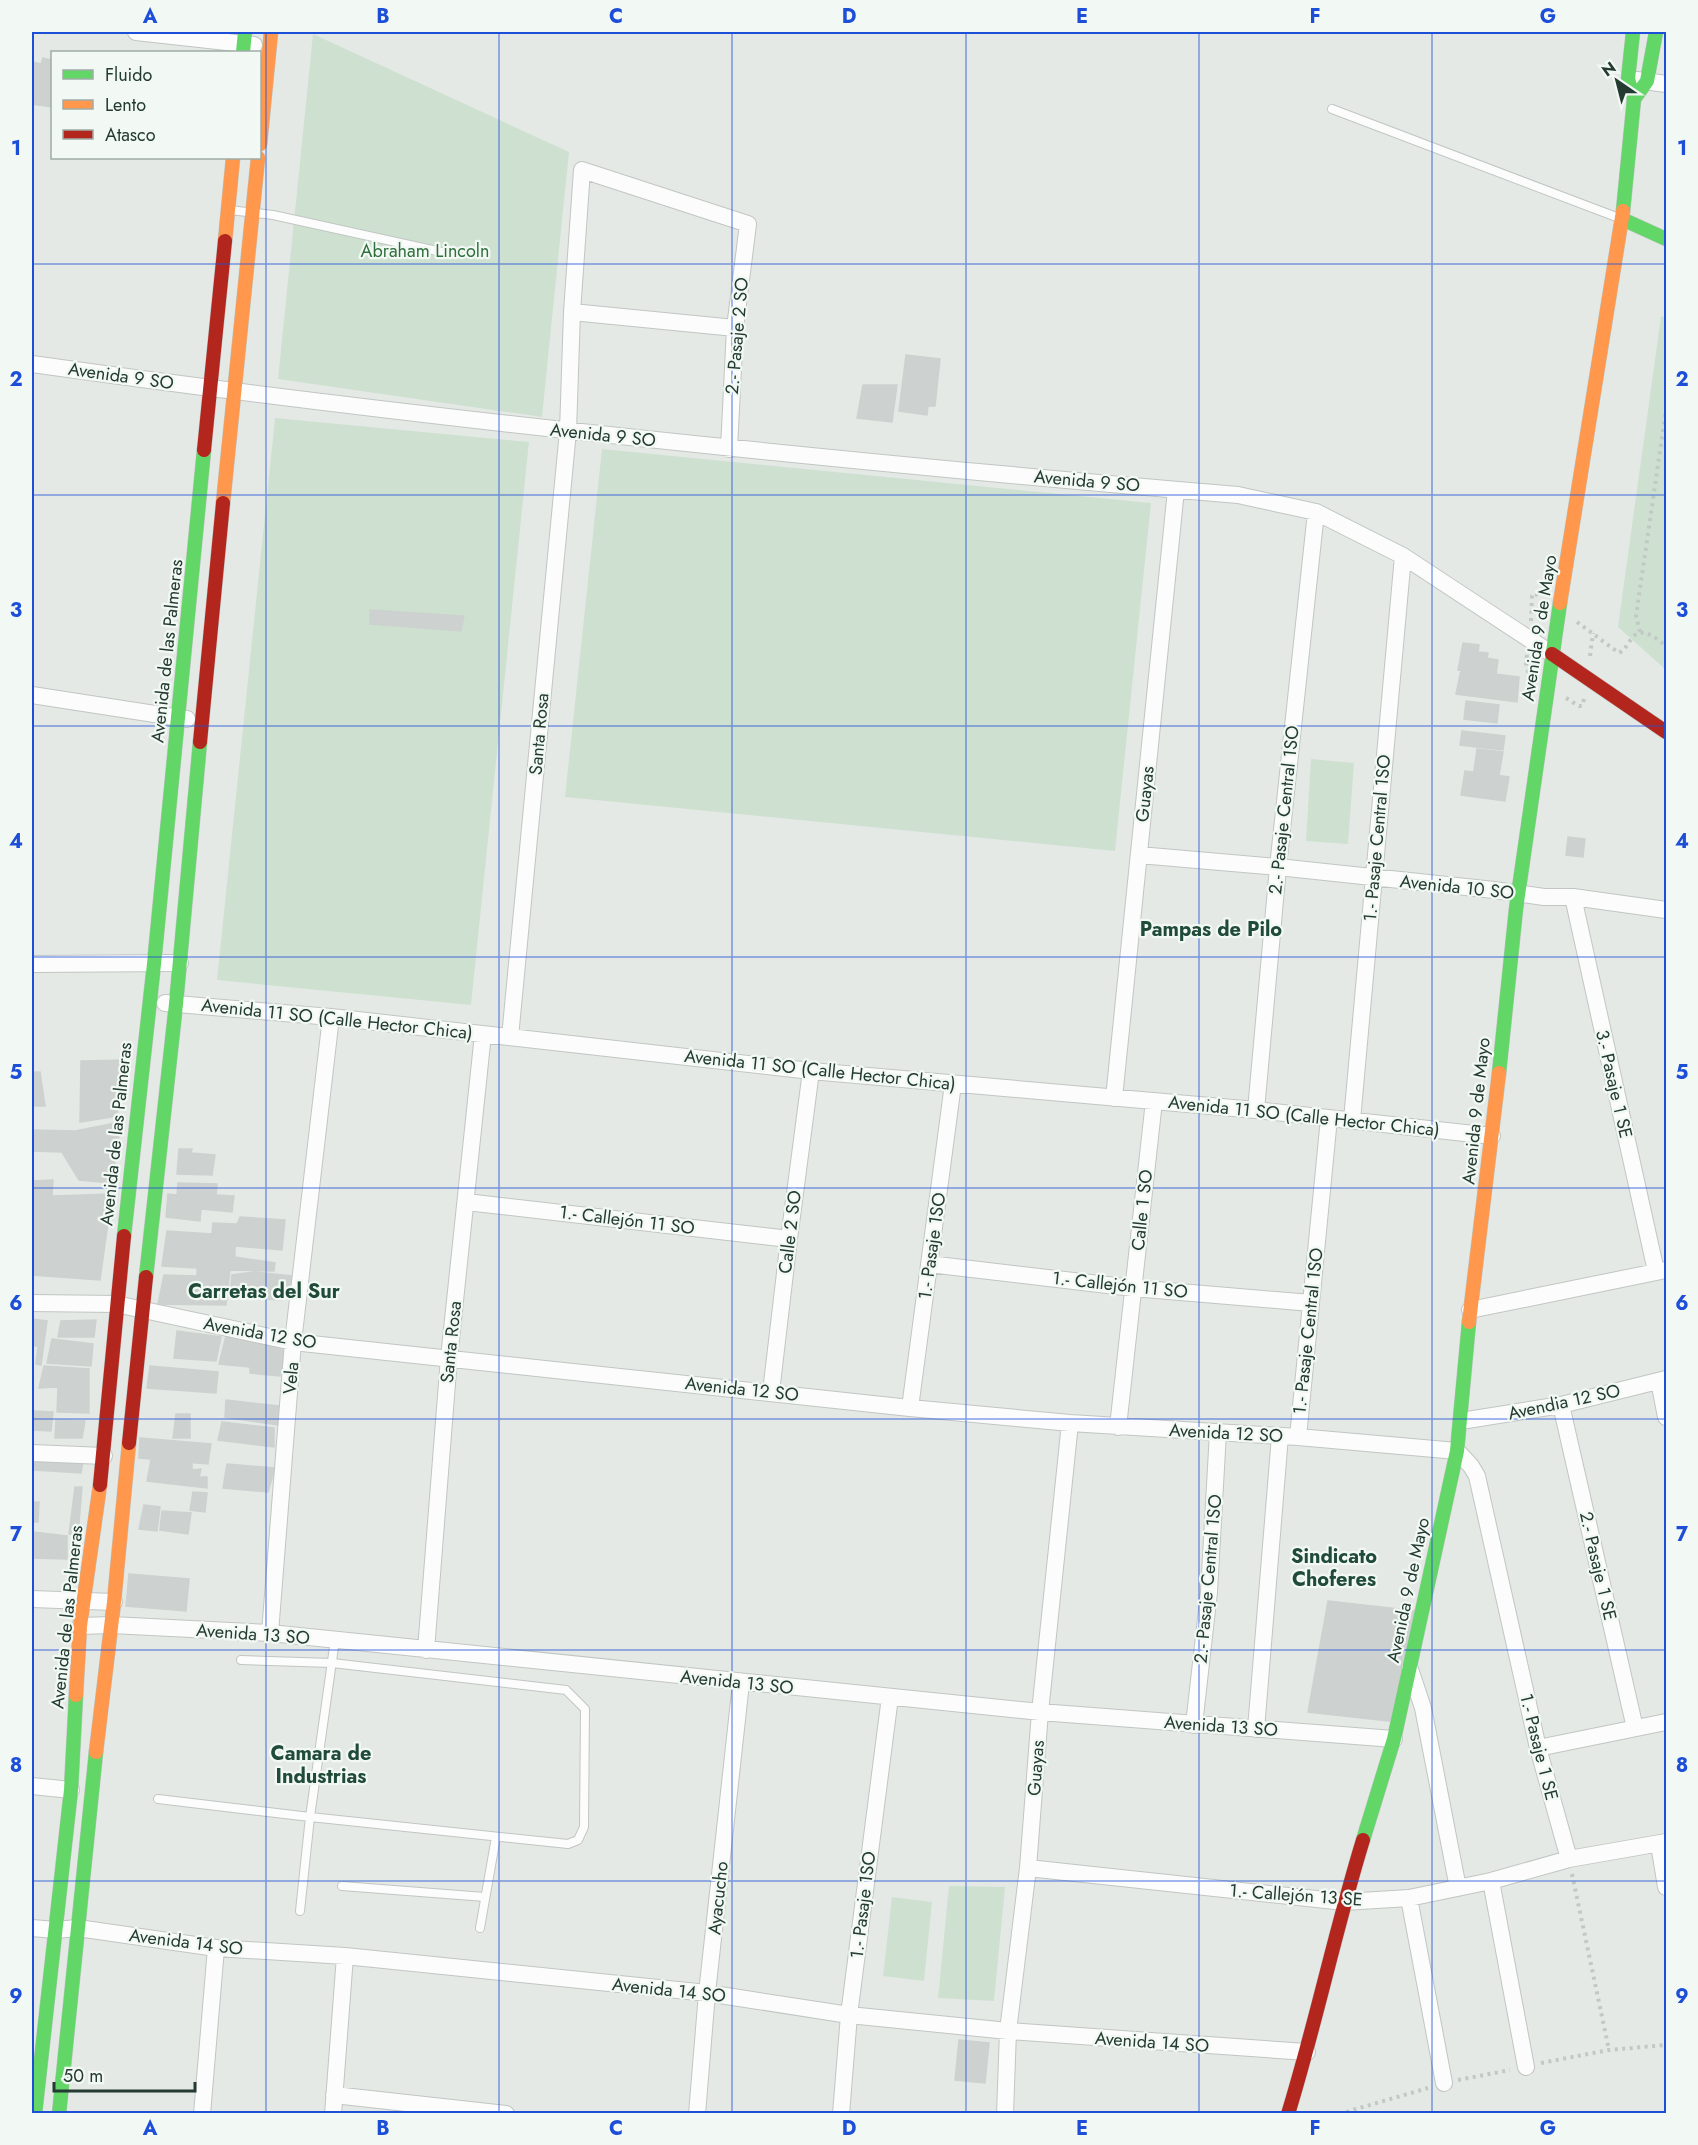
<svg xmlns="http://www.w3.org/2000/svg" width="1698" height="2145" font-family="Jost,sans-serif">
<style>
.green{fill:#cee1d0}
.building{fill:#cdd1cf;stroke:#ccd2cf;stroke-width:1.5}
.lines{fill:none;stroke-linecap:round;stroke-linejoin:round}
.lane-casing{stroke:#c1c6c3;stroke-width:10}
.street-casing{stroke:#c1c6c3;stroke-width:18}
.fast-casing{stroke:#c0c6c3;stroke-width:15}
.slow-casing{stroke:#c0c6c3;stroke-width:15}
.jam-casing{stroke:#c0c6c3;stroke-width:15}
.path{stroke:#c1c9c4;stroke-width:4;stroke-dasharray:3 4.5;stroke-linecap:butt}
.lane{stroke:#fbfcfb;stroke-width:8}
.street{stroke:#fbfcfb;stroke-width:16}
.fast{stroke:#63d668;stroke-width:14}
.slow{stroke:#ff974d;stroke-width:14}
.jam{stroke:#b3261e;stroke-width:14}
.grid{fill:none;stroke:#1d4ed8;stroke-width:1.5;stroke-opacity:0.55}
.labels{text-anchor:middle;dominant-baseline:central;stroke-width:4.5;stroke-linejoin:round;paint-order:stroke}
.park-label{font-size:18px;fill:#306f3c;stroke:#f2f8f4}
.street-label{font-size:18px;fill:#233b30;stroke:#f2f8f4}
.neighbourhood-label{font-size:20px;font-weight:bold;fill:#204b39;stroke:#f2f8f4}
.neatline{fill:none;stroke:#1d4ed8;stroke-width:2}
.grid-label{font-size:20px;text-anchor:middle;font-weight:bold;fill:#1d4ed8}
</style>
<rect width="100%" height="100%" fill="#e4e9e6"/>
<!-- green -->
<path class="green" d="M313,34L569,152L542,417L278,379Z
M1661,316L1666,318V670L1618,627Z
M275,418L529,442L471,1005L217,980Z
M602,449L1151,503L1115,851L565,797Z
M1311,759L1354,763L1348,844L1306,841Z
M949,1886L1005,1887L994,2001L938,1998Z
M892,1897L932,1902L924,1981L883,1976Z"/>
<!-- building -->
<path class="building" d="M43,58L51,60L50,67L52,68V107L32,104V62L41,64Z
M906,355L940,359L935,406H928L927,415L899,411Z
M863,385H897L892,422L857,418Z
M370,610L464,616L461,631L370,624Z
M1463,643L1479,645L1478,652L1488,653L1487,658L1498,660L1496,675L1458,670Z
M1461,670L1519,677L1517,702L1456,694Z
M1466,701L1499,705L1497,723L1464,719Z
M1462,731L1505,736L1503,750L1460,745Z
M1477,749L1503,752L1499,775L1474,771Z
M1465,771L1509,777L1505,801L1461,795Z
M1568,837L1585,839L1583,857L1566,855Z
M124,1060L117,1116L80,1122L81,1061Z
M32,1072H40L45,1106H32Z
M121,1122L112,1183L79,1180L62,1152L32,1151V1130L75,1131Z
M179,1149H192L191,1153L215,1155L212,1175L177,1174Z
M53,1180L52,1196L112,1194L100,1280L32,1275V1181Z
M178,1183L217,1184L216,1195L234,1196L232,1212L201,1209L200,1221L166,1217L168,1194L177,1195Z
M240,1217L285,1220L282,1250L235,1246V1257L275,1263L274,1271L230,1270L226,1305L158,1304L164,1275L197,1276V1268L162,1266L167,1231L212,1234L213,1223L237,1224Z
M254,1272L292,1276L290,1289H282V1300L230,1297L232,1275Z
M32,1319L47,1321L41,1365L36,1364L38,1346H32Z
M96,1320L94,1337H58L61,1321Z
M177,1331L221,1337L216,1361L174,1358Z
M227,1332L286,1345L280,1376L250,1373V1367L219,1364Z
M52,1339L93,1344L91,1366L47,1363Z
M44,1366L89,1369V1413L57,1412L58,1387L39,1388Z
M150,1366L218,1372L216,1393L147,1388Z
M226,1400L279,1406L278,1425L225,1417Z
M32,1411L53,1412L51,1431L32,1430Z
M176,1414H190V1438H173Z
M56,1420L85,1421L82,1438H55Z
M222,1422L274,1428V1447L218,1440Z
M140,1438L211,1444L208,1464L139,1458Z
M36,1453L84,1455L81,1473L34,1470Z
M151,1460L192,1464V1470L201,1469L199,1477H207V1488L147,1481Z
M227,1464L275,1468L268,1492L223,1488Z
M75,1487H82L78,1535L69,1534Z
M193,1492L207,1493L205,1512L190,1510Z
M32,1502H39L38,1522H32Z
M144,1505L160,1507L157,1531L139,1529Z
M162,1511L191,1513L188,1534L160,1530Z
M33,1532L67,1536V1559L32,1558Z
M129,1574L189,1579L186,1611L126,1606Z
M1328,1601L1416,1611L1397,1722L1308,1712Z
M959,2040L989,2043L985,2083L955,2080Z"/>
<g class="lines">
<defs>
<path id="lane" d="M1332,109L1619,218
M229,210L273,215L446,253
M241,1660L332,1663L566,1690L585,1709L584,1827L578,1840L568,1844L310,1817L300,1911
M158,1799L310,1817L335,1640
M342,1886L485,1897
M480,1928L496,1837"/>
<path id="street" d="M136,32L254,45
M1637,80L1666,84
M572,312L735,328
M32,364C432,420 835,461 1238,495L1316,512L1403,556L1552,654
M32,695L187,719
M1139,855L1278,867L1494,890L1544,897H1573L1666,910
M1573,897L1656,1271
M32,964L180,963
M165,1003L331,1017L811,1071L1256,1110L1492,1136
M510,1037L568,431L572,312L582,170L748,224L735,328L729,449
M1114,1098L1176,490
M1256,1110L1278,867L1316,512
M1352,1120L1403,556
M466,1202L789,1239
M929,1264L1133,1288L1311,1303
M32,1303L116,1304L293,1342L910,1408L1070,1423L1298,1437L1457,1451L1471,1466L1477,1476L1538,1748L1569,1859
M1470,1310L1666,1270
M1659,1381L1666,1417
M771,1392L789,1239L811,1071
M1561,1405L1635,1728
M910,1408L953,1084
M1461,1421L1561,1405L1666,1379
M1118,1427L1154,1101
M1298,1437L1329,1118
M32,1453L104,1456
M32,1599L114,1602
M80,1626L111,1625L270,1633L1040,1712L1394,1739
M270,1633L293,1342L331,1017
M426,1650L449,1358L483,1034
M1410,1669L1423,1708L1458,1888
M1194,1725L1209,1592L1218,1432
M1256,1729L1280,1436
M1538,1748L1666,1722
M32,1786L71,1790
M1659,1844L1666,1887
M1028,1868L1344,1902L1409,1898L1491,1881L1569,1859L1666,1842
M1491,1881L1526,2067
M1409,1898L1444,2083
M32,1928L55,1930L78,1928L216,1948L345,1956L707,1993L849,2015L1008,2031L1307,2052
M334,2095L506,2114
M202,2114L216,1948
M333,2114L345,1956
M697,2114L707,1993L741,1683
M841,2114L849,2015L890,1697
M1005,2114L1008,2031L1028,1868L1040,1712L1070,1423"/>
<path id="fast" d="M243,52L245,32
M1634,99L1647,81L1656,32
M1623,211L1634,99L1628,79L1633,32
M1622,219L1666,239
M1499,1073L1516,909L1560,603
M124,1236L154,964L204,450
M146,1277L176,1004L200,742
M1363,1840L1394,1739L1457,1451L1469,1322
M35,2114L71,1790L76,1695
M59,2114L96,1752"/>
<path id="slow" d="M260,144L271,32
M225,241L233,158
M223,503L258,158
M1560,603L1623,211
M1469,1322L1499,1073
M76,1695L80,1626L100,1485
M96,1752L114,1602L129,1443"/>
<path id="jam" d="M204,450L225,241
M1552,654L1666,732
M200,742L223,503
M129,1443L146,1277
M100,1485L124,1236
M1288,2114C1316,2023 1335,1931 1363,1840"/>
</defs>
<!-- lane casing -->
<use href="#lane" class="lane-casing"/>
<!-- street casing -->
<use href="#street" class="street-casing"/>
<!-- fast casing -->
<use href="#fast" class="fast-casing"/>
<!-- slow casing -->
<use href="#slow" class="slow-casing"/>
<!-- jam casing -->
<use href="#jam" class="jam-casing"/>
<!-- path -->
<path class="path" d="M1531,621L1532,596L1534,593L1541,597
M1577,622L1619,653C1626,649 1627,644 1632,638C1642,625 1657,639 1666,646
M1640,632L1636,616L1666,410
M1527,655L1526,666L1529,674
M1590,656L1593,633
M1566,698L1579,706H1582L1584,699
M1572,1874L1609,2050
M1541,2063L1609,2050L1666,2045
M1458,2080L1510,2070
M1339,2114L1428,2088"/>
<!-- lane -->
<use href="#lane" class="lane"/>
<!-- street -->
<use href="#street" class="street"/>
<!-- fast -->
<use href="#fast" class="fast"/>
<!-- slow -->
<use href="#slow" class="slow"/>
<!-- jam -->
<use href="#jam" class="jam"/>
</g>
<!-- grid -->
<path class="grid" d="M266,32V2114M499,32V2114M732,32V2114M966,32V2114M1199,32V2114M1432,32V2114M32,264H1666M32,495H1666M32,726H1666M32,957H1666M32,1188H1666M32,1419H1666M32,1650H1666M32,1881H1666"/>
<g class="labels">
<!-- park labels -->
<g class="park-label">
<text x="425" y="251">Abraham Lincoln</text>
</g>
<!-- street labels -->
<g class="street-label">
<text transform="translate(737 336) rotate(-85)">2.- Pasaje 2 SO</text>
<text transform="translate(121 376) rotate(8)">Avenida 9 SO</text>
<text transform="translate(603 435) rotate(6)">Avenida 9 SO</text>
<text transform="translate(1087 481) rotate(5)">Avenida 9 SO</text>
<text transform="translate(1539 628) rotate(-81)">Avenida 9 de Mayo</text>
<text transform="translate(167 651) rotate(-84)">Avenida de las Palmeras</text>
<text transform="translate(539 734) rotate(-85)">Santa Rosa</text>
<text transform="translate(1145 794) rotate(-84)">Guayas</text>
<text transform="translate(1284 810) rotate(-84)">2.- Pasaje Central 1SO</text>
<text transform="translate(1377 838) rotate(-85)">1.- Pasaje Central 1SO</text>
<text transform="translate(1457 887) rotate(6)">Avenida 10 SO</text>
<text transform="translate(337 1019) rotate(6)">Avenida 11 SO (Calle Hector Chica)</text>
<text transform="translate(820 1070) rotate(6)">Avenida 11 SO (Calle Hector Chica)</text>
<text transform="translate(1614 1084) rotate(77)">3.- Pasaje 1 SE</text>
<text transform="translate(1476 1111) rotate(-84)">Avenida 9 de Mayo</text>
<text transform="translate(1304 1116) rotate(6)">Avenida 11 SO (Calle Hector Chica)</text>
<text transform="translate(116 1134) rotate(-84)">Avenida de las Palmeras</text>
<text transform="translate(1142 1210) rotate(-84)">Calle 1 SO</text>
<text transform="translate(627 1220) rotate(7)">1.- Callejón 11 SO</text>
<text transform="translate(790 1232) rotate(-83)">Calle 2 SO</text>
<text transform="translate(932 1246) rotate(-82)">1.- Pasaje 1SO</text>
<text transform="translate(1120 1285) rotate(6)">1.- Callejón 11 SO</text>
<text transform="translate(1308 1331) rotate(-84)">1.- Pasaje Central 1SO</text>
<text transform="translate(260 1333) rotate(10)">Avenida 12 SO</text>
<text transform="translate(451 1342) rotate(-84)">Santa Rosa</text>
<text transform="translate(291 1378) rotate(-85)">Vela</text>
<text transform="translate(742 1389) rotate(6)">Avenida 12 SO</text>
<text transform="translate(1564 1402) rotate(-12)">Avendia 12 SO</text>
<text transform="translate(1226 1433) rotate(3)">Avenida 12 SO</text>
<text transform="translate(1598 1566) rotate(77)">2.- Pasaje 1 SE</text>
<text transform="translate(1208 1579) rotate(-85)">2.- Pasaje Central 1SO</text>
<text transform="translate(1408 1590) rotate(-78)">Avenida 9 de Mayo</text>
<text transform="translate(67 1617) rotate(-84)">Avenida de las Palmeras</text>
<text transform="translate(253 1634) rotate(4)">Avenida 13 SO</text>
<text transform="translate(737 1682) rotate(6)">Avenida 13 SO</text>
<text transform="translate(1221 1726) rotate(4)">Avenida 13 SO</text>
<text transform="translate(1539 1747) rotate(76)">1.- Pasaje 1 SE</text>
<text transform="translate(1036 1768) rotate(-86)">Guayas</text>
<text transform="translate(1296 1895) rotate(4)">1.- Callejón 13 SE</text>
<text transform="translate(718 1898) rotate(-84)">Ayacucho</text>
<text transform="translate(863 1905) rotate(-83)">1.- Pasaje 1SO</text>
<text transform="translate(186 1942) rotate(7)">Avenida 14 SO</text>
<text transform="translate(669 1990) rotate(6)">Avenida 14 SO</text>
<text transform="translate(1152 2042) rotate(4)">Avenida 14 SO</text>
</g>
<!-- neighbourhood labels -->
<g class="neighbourhood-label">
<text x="1211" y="929">Pampas de Pilo</text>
<text x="264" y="1291">Carretas del Sur</text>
<text x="1334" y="1556">Sindicato<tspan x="1334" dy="23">Choferes</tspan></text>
<text x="321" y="1753">Camara de<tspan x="321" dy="23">Industrias</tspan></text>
</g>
</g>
<!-- border -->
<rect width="1698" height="2145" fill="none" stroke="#f2f8f4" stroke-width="66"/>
<!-- legend -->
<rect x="51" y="51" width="210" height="108" fill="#f2f8f4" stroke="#9faca6" stroke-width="1.5"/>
<rect x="63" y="70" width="30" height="9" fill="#63d668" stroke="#9faca6" stroke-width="1.5"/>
<text x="105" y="81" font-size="18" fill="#233b30">Fluido</text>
<rect x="63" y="100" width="30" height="9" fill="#ff974d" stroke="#9faca6" stroke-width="1.5"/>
<text x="105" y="111" font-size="18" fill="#233b30">Lento</text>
<rect x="63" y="130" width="30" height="9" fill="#b3261e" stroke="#9faca6" stroke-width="1.5"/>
<text x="105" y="141" font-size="18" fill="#233b30">Atasco</text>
<!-- north arrow -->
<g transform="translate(1617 81) rotate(325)" stroke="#f2f8f4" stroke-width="4.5" paint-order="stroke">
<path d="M0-4.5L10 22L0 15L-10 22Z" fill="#233b30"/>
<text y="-9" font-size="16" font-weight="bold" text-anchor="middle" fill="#233b30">N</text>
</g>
<!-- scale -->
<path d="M54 2082v9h141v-9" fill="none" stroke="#233b30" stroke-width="3"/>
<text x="63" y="2082" font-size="18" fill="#233b30" stroke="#f2f8f4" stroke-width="4.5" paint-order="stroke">50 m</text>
<rect x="33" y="33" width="1632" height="2079" class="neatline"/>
<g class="grid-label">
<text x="150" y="23">A</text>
<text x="383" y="23">B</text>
<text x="616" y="23">C</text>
<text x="849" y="23">D</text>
<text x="1082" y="23">E</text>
<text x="1315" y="23">F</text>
<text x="1548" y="23">G</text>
<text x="16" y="155">1</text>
<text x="1682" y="155">1</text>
<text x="16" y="386">2</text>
<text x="1682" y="386">2</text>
<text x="16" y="617">3</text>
<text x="1682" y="617">3</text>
<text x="16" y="848">4</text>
<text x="1682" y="848">4</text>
<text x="16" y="1079">5</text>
<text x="1682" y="1079">5</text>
<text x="16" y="1310">6</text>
<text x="1682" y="1310">6</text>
<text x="16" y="1541">7</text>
<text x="1682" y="1541">7</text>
<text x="16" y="1772">8</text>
<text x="1682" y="1772">8</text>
<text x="16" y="2003">9</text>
<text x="1682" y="2003">9</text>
<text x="150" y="2135">A</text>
<text x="383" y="2135">B</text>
<text x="616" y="2135">C</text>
<text x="849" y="2135">D</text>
<text x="1082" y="2135">E</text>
<text x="1315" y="2135">F</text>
<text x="1548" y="2135">G</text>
</g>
</svg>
